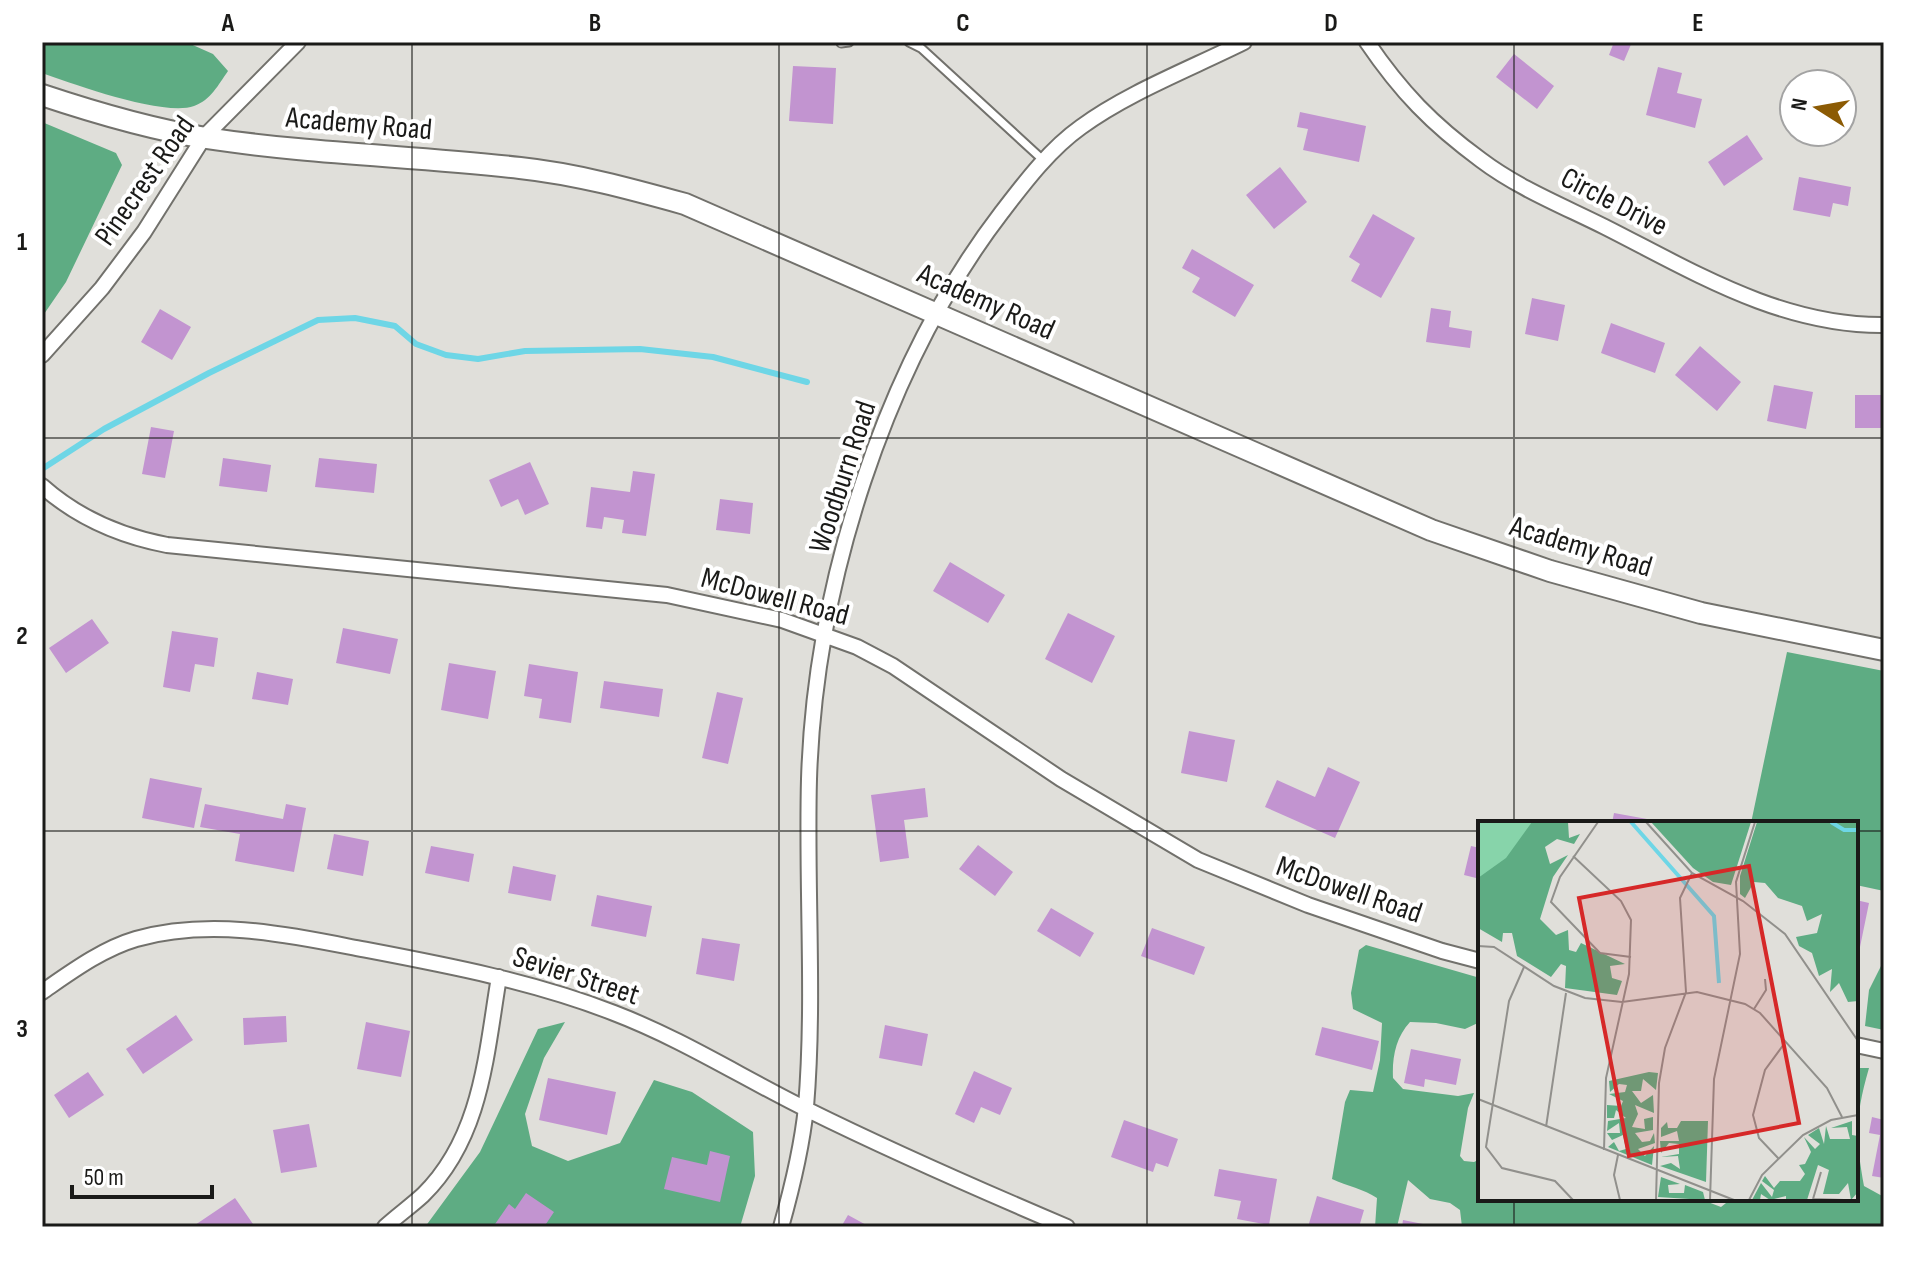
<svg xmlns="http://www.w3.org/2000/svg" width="1926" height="1269" font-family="'Sofia Sans Condensed',sans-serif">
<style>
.forest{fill:#5eac83}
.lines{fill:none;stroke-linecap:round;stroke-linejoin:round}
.stream{stroke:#6ed6e6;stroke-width:6}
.building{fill:#c294d0}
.service-casing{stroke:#72716c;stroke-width:11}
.minor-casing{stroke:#72716c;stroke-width:18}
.secondary-casing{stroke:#72716c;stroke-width:24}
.service{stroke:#fff;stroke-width:7}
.minor{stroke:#fff;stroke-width:14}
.secondary{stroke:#fff;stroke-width:20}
.grid{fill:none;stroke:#1a1a18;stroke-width:2;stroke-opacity:0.55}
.labels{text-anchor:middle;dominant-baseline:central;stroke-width:8;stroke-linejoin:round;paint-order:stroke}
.street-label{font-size:30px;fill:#1a1a18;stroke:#fff}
.inset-river{fill:none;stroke:#6ed6e6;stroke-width:4}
.inset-road{fill:none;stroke:#91908c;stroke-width:2}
.view{fill:#d62828;fill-opacity:0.15;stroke:#d62828;stroke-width:4}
.inset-edge{fill:none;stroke:#1a1a18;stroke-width:4}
.neatline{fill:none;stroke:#1a1a18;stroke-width:3}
.grid-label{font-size:26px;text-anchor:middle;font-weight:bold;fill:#1a1a18}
</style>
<rect width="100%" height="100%" fill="#e0dfda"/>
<!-- forest -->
<path class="forest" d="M42,42H186L213,54L228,71C218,85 211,100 194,106C164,117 73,84 42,73Z
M42,122L116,153L122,165L66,282L42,317Z
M1787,652L1884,671V891L1856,885V823H1751Z
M1366,945L1480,978V1022L1465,1029L1436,1023L1410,1022C1396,1037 1392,1057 1393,1078L1403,1089L1458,1096L1474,1093L1468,1108L1460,1156L1464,1161L1474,1162L1480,1159V1199H1700L1721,1207L1731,1199H1856V1068H1869C1855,1117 1855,1136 1864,1186L1884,1197V1227H1462L1460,1210L1450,1203L1430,1199L1408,1180L1397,1227H1375L1377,1198C1364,1189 1347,1186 1332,1179L1345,1102L1350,1090L1373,1092L1380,1060L1382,1023L1353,1009L1351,993L1359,950Z
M1884,960V1030L1865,1026L1869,990Z
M565,1022L544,1058L525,1114L532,1146L568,1161L620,1143L654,1080L692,1092L753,1132L755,1176L740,1227H425L480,1152L538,1029Z"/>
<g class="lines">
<!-- stream -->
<path class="stream" d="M42,469L104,429L209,373L318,320L355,318L395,326L416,344L446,355L478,359L525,351L640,349L713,357L807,382"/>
</g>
<!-- building -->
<path class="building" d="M1614,42H1632L1624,61L1609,55Z
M1514,54L1554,86L1537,109L1496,77Z
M793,66L836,68L833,124L789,121Z
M1658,67L1682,73L1677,93L1702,99L1695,128L1646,115Z
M1300,112L1366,126L1359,162L1303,150L1308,129L1297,127Z
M1747,135L1763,159L1724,186L1708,162Z
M1280,167L1307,202L1274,229L1246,195Z
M1799,177L1851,187L1848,206L1833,203L1830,217L1793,210Z
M1373,214L1415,238L1381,298L1351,281L1360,264L1349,257Z
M1192,249L1254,285L1235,317L1192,292L1200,278L1182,268Z
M1532,298L1565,305L1558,341L1525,334Z
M1431,308L1451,311L1449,327L1472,331L1470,348L1426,342Z
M160,309L191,327L172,360L141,342Z
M1611,323L1665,343L1655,373L1601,353Z
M1700,346L1741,382L1717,411L1675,375Z
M1774,385L1813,392L1806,429L1767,421Z
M1855,395H1884V428H1855Z
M151,427L174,431L165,478L142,474Z
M223,458L271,465L267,492L219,486Z
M319,458L377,464L374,493L315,487Z
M530,462L549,504L525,515L518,499L501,507L489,480Z
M633,471L655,474L646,536L622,533L624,520L604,517L602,529L586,527L591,487L630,492Z
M720,499L753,503L750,534L716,530Z
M950,562L1005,595L988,623L933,591Z
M1068,613L1115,636L1092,683L1045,659Z
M92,619L109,643L66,673L49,648Z
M343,628L398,639L390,674L336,663Z
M172,631L218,638L214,667L195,664L190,692L163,687Z
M449,663L496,671L488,719L441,710Z
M529,664L578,672L571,723L539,718L542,699L524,696Z
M257,672L293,679L288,705L252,699Z
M604,681L663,689L659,717L600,708Z
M717,692L743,698L728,764L702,758Z
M1189,731L1235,740L1227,782L1181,773Z
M1328,767L1360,782L1335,838L1265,807L1277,780L1315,797Z
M150,778L202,788L194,828L142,818Z
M925,788L928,817L904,820L909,858L880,862L871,795Z
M205,804L283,819L286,804L306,808L294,872L235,861L240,834L200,827Z
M1614,813L1647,819L1646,823H1612Z
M334,834L369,841L363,876L327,869Z
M978,845L1013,872L995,896L959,869Z
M431,846L474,854L469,882L425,873Z
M1471,846L1480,848V879L1464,875Z
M513,866L556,875L551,901L508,893Z
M597,895L652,906L646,937L591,926Z
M1856,900L1869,903L1860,947H1856Z
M1051,908L1094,933L1080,957L1037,931Z
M1152,928L1205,947L1194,975L1141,956Z
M702,938L740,944L734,981L696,974Z
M176,1015L193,1040L143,1074L126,1049Z
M286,1016L287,1042L244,1045L243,1018Z
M366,1022L410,1031L401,1077L357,1069Z
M885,1025L928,1034L922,1066L879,1058Z
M1322,1027L1379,1041L1372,1070L1315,1055Z
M1411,1049L1461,1059L1456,1085L1425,1079L1424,1087L1404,1083Z
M974,1071L1012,1088L1000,1115L981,1107L974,1123L955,1114Z
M88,1072L104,1095L69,1118L54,1095Z
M548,1078L616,1092L607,1135L539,1120Z
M1872,1117L1884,1120V1178L1872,1176L1880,1135L1869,1133Z
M1124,1120L1178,1139L1168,1167L1156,1163L1153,1172L1111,1157Z
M309,1124L317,1167L281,1173L273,1130Z
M710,1151L730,1156L720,1202L664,1189L672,1157L707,1165Z
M1219,1169L1277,1179L1269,1225L1237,1219L1241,1201L1214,1196Z
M526,1193L554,1212L544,1227H493L509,1204L515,1209Z
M1317,1196L1364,1210L1359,1227H1308Z
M235,1198L253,1224L249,1227H192Z
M848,1215L870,1227H841Z
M1403,1220L1433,1226V1227H1402Z"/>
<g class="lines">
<defs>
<path id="service" d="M909,42L921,48L1043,160
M841,43L849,42"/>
<path id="minor" d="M1367,42C1401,92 1432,124 1481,160C1518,188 1563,206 1605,227C1694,272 1781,326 1884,325
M42,355L102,288L144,232L204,137L298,42
M42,486C78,518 120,536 167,545L667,595L782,620L857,647L893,666L1061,779L1198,860L1308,905L1442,951L1480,961
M42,992C71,972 102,949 136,939C207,919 281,933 351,947C440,964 529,980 614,1013C682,1039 743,1078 808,1110C893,1152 980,1190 1067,1227
M1856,1045L1884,1051
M385,1227C397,1216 411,1206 423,1195C482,1137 486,1054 499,977
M781,1227C792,1188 802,1147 806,1107C815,998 806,888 809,779C815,586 884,366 1002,212C1025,182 1050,149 1081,127C1127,93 1192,68 1244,42"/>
<path id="secondary" d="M42,95C96,113 150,129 206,138C310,154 415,156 520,168C576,174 631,189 685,204L1431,530L1550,571L1701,613L1884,650"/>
</defs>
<!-- service casing -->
<use href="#service" class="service-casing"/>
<!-- minor casing -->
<use href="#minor" class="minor-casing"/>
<!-- secondary casing -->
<use href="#secondary" class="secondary-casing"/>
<!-- service -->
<use href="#service" class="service"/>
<!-- minor -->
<use href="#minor" class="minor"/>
<!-- secondary -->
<use href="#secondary" class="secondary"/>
</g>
<!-- grid -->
<path class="grid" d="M412,42V1227M779,42V1227M1147,42V1227M1514,42V823M42,438H1884M42,831H1480M1856,831H1884M1514,1199V1227"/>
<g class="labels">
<!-- street labels -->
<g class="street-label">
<text transform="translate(359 124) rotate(5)">Academy Road</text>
<text transform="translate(145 181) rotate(-55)">Pinecrest Road</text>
<text transform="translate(1614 202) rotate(27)">Circle Drive</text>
<text transform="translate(986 302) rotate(24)">Academy Road</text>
<text transform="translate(843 477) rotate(-72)">Woodburn Road</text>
<text transform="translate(1581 547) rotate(17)">Academy Road</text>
<text transform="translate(775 597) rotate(15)">McDowell Road</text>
<text transform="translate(1349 890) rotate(19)">McDowell Road</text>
<text transform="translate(576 976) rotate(18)">Sevier Street</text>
</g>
</g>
<!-- overview -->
<g transform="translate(1478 821)">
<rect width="380" height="380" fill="#e0dfda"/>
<path d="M0,1H61L33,37L0,64Z" fill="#87d4aa"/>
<path d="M54,1H90L91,17L102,13L96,23L79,18L67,26L72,43L90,34L75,56L62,98L78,114L90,109L91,129L98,131L103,122L147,143L132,145L134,157L144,160L139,174L87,167L88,145L83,143L73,156L39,135L34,112H25L24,121L0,107V57L28,37ZM173,1H273L253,64L235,61L215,47ZM279,1H380V180L370,181L361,162L352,171L354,148L341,155L334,132L321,125L318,116L339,112L344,93L329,100L324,85L300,77L287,62L276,61L267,77L262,73V55ZM171,251L180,252L178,269L165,258L163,270H154L163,282L175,274L176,292L157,284L160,293L154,306L167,308L166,298L175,296V309L157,312L164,321L172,320L176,312L177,322L160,328L167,335L176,325L174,344L130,326L136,321L141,330L148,328L145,314L134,319L129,312H142L141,302L129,310L130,300L148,297L138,289L136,297H129V284L143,285L145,280L131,273L147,271L149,264L141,263L132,271L131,260ZM203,300H230L228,361L182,345L193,342L202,348L200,335L183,336L201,333V323L191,322L183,332L182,320H201L199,310L183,316V307L189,301L190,307H199ZM374,300V314L380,315V371L373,379L370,362L361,373H345L351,349L340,344L329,379H308V375L292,379L283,373L282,379H274L283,362L294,376L296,369L284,360L287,355L296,367L302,360H322L327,353L321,344L327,343L333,331L326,316L337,328L342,323L330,314L341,307L346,323L348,305L352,318H372L369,306L353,307ZM183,356L202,363L190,364L191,372H206L207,364L225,371L227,379L180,376Z" fill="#5eac83"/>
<path class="inset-river" d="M153,1L236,95L241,162M353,1L366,9H380"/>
<path class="inset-road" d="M120,1L82,56L73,81L122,132L153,136M168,1L214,52L265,80L307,113L380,220M95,35L143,80L153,99L151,153L128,257L126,329M0,125L16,126L76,165L107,177L144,181L219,171L267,183L282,192L349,267L364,296M46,146L31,180L8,326L24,347L77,360L95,379M276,188L288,169L287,158M0,278L256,379M68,306L88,172M140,334L136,354L142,379M300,337L281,317L275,294L287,249L306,223M335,378L366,379M335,378L343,351M178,379L181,262L187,227L208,171L202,77L214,52M232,379L236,258L262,133L258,61L277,1M271,379L284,354L325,314L353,299L380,294"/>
<path class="view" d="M271,45L321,302L151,335L101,77Z"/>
<rect width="380" height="380" class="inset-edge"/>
</g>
<!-- border -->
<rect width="1926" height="1269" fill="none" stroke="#ffffff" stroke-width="88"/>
<!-- north arrow -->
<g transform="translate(1818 108) rotate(281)"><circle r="38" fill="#ffffff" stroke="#a3a3a3" stroke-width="2"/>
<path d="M0-6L14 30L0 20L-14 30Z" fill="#8c5b04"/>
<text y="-12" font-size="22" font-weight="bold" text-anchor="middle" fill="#1a1a18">N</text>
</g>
<!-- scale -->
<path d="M72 1185v12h140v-12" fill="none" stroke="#1a1a18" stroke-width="4"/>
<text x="84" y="1185" font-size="24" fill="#1a1a18" stroke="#ffffff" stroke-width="6" paint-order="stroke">50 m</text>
<rect x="44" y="44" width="1838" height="1181" class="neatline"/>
<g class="grid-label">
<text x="228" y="31">A</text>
<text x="595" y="31">B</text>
<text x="963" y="31">C</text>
<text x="1331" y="31">D</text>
<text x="1698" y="31">E</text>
<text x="22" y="250">1</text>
<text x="22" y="644">2</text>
<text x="22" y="1037">3</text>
</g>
</svg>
